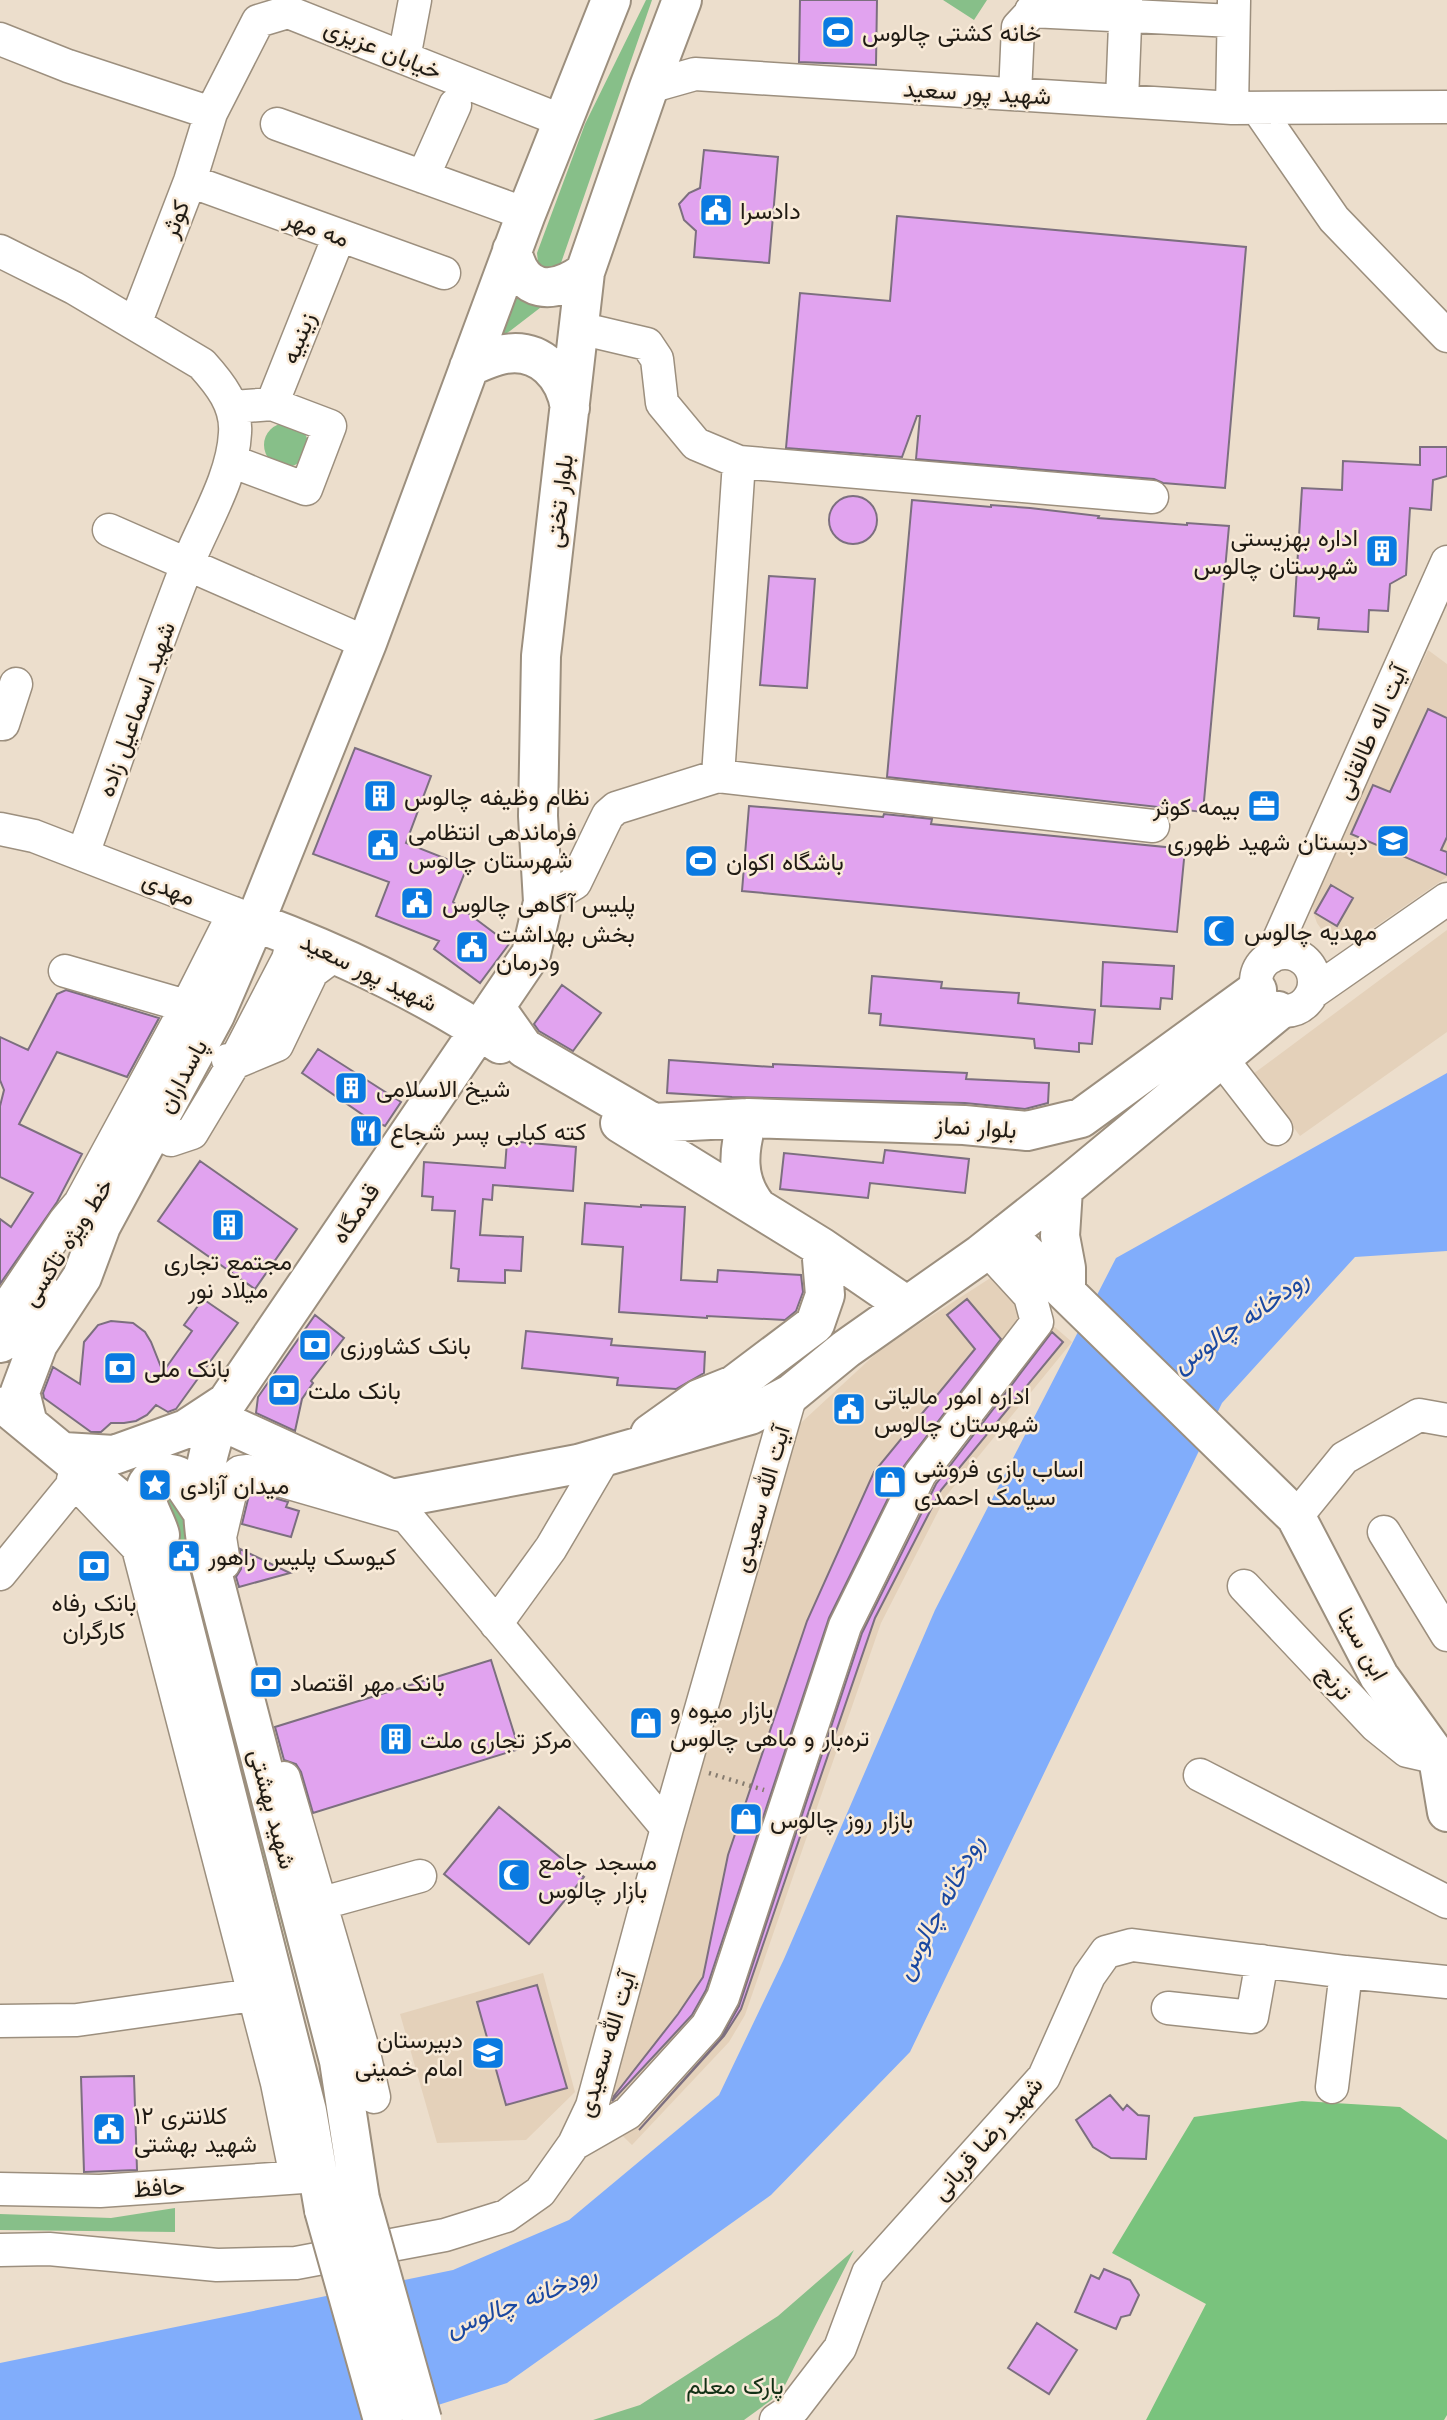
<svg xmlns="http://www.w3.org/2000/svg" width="1447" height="2420" font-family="Jost,Vazirmatn,sans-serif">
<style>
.built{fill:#e4d1ba}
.green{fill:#87bf89}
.forest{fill:#79c37d}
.water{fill:#81adfb}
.building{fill:#e1a3ef;stroke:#7c6f7f;stroke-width:2}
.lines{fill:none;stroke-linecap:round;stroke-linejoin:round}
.minor-casing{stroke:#9c8f7e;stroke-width:35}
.major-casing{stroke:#9c8f7e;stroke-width:42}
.path{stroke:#857b6f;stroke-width:4.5;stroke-dasharray:2 5;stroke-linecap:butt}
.minor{stroke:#fff;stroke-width:32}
.major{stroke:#fff;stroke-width:38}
.major-bridge-casing{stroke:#9c8f7e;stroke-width:42;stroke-linecap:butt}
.major-bridge{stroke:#fff;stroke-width:38}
.labels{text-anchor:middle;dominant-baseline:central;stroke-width:5;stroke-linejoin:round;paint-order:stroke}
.poi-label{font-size:24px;fill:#201b14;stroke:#f9ebd9;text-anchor:start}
.street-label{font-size:24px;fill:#201b14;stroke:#f9ebd9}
.park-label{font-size:24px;fill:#133116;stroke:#f9ebd9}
.water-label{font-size:26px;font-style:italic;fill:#1a48a1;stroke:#f9ebd9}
</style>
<rect width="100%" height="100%" fill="#ecdecc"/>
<!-- built -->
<path class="built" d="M1428,650L1447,664V877L1363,935L1349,941L1336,937L1324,933L1317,923L1313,912L1312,898Z
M1447,930V1032L1300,1136L1253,1074Z
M995,1275L1072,1342L946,1496L881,1623L745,2015L729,2042L632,2145L598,2112L790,1433L882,1348Z
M543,1973L575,2092L526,2140L437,2143L400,2014Z"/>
<!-- green -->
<path class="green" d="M646,0H652L561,263L555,268L545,269L538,263L537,253L585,124Z
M943,0H987L974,20Z
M518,290L549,301L502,337Z
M264 445a22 22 0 1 1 44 0a22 22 0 1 1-44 0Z
M154,1487L184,1495L185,1538L206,1606L194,1609Z
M206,1615L325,2067L339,2172L334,2174L320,2069L201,1617Z
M175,2208V2232L0,2230V2214L111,2218Z
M854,2250L781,2393L744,2420H593L640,2405L778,2316Z"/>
<!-- forest -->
<path class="forest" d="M1302,2101L1400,2107L1447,2140V2415L1444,2420H1146L1206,2304L1112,2253L1194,2117Z"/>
<!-- water -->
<path class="water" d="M1447,1073V1251L1355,1257L1222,1403L910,2052L771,2195L507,2383L391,2420H0V2363L453,2270L569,2220L719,2095L784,1959L935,1610L1116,1258Z"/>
<!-- building -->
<path class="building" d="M800,0H877L876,65L799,62Z
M704,150L778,157L769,263L694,257L696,231L684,220L679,204L689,193L700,188Z
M897,216L1246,247L1225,488L1163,483L1154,479L916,459L920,416H917L902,457L786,448L800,293L890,301Z
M1420,447H1447V476L1433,480L1431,510L1410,508L1406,575L1390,584L1388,611L1369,610L1368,632L1318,629L1319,618L1294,616L1302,488L1342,490L1343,461L1420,465Z
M829 520a24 24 0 1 1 48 0a24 24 0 1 1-48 0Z
M912,500L991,507V505L1030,508L1099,516L1098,518L1187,525V523L1229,526L1203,812L887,777Z
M769,576L815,579L807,688L760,685Z
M1428,709L1447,718V837L1441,850L1447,852V875L1351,834L1373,785L1390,792Z
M355,748L431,776L406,843L467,867L453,902L509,944L480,983L434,949L439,941L376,916L389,882L313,854Z
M749,806L883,817L884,814L932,819L931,824L1185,849L1177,932L742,891Z
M1331,885L1353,898L1337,926L1315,913Z
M1103,962L1174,966L1172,999L1161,998L1160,1009L1101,1006Z
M872,976L942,982L941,988L1019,993L1018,1003L1095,1010L1092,1044L1079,1043V1052L1035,1048L1034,1039L880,1025L881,1014L869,1013Z
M562,985L601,1013L573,1051L539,1031L534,1024Z
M66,990L159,1018L127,1077L57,1052L19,1124L82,1154L57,1202L0,1284V1219L11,1227L33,1193L0,1177V1106L4,1090L0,1080V1037L28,1050L57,994Z
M318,1049L401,1102L385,1126L369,1119L302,1073Z
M669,1060L773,1067V1064L967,1073L966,1079L1049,1083L1048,1103L1025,1109L965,1103L732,1097L667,1093Z
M507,1141L576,1147L573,1191L493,1185L492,1200L483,1199L480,1235L523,1237L521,1271L505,1270V1283L458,1281L459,1269L451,1268L455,1211L432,1210L433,1197L422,1196L424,1162L505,1168Z
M885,1150L969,1159L965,1193L870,1183L868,1198L780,1189L784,1153L883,1163Z
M200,1161L297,1229L255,1289L158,1221Z
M585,1203L641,1207V1205L685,1207L681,1280L717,1282L718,1270L801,1275L803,1292L796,1311L785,1320L707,1316V1318L619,1312L623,1247L582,1244Z
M203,1299L238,1323L176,1409L168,1412L156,1405L147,1415L136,1421L124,1423H111L101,1432H91L44,1398L43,1393L53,1367L80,1384L84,1342L98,1325L111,1321L133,1323L145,1332L151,1342L163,1372L192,1331L184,1325Z
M967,1299L1001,1339L904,1466L829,1618L706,1990L692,2015L612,2101L614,2096L678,2014L703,1977L728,1855L807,1621L874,1472L975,1349L947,1315Z
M315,1315L344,1338L311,1381L313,1383L302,1399L295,1431L256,1413L258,1397Z
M526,1331L612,1339L611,1345L705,1352L704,1373L676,1389L617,1385L618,1378L522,1368Z
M1052,1332L1063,1342L941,1490L875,1618L741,2009L724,2036L639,2130L721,2038L739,2006L862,1633L936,1484Z
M250,1491L288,1502L286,1507L299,1511L291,1537L242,1524Z
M240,1549L290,1573L239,1587L236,1577L241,1569Z
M491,1660L519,1749L313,1813L301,1772L296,1764L284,1760L275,1727Z
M499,1807L584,1877L529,1944L444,1874Z
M537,1985L567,2088L506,2105L477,2002Z
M134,2076L137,2170L84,2172L81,2077Z
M1110,2095L1123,2110L1127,2105L1138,2115L1149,2116L1146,2159L1111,2158L1093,2147L1076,2120Z
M1104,2269L1130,2280L1139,2295L1130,2315L1121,2317L1116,2329L1075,2312L1091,2275L1099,2279Z
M1037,2323L1077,2350L1049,2394L1008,2368Z"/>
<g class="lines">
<defs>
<path id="minor" d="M1031,11L1233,21
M0,39L68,66L211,113
M404,58L415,0
M649,87L695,74L1232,108L1447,107
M1015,94L1018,27L1043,0
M1122,100L1126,0
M1232,108L1234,1
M1258,109L1334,219L1447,336
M277,124L526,214
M423,177L455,105
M190,181L444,273
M0,251L74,288L202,364C220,384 237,405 235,433C233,477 204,523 188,563C150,659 118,757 83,854
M135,324L190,181L211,113L258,21L288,12L563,121
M579,328L647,344L657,359L662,403L696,444L739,462L1152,497
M233,407L272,404L339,236
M231,461L306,489L330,426L272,404
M109,530L367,643
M0,724H3L16,684
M718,776L739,462
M0,829L34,836L254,921
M543,902L575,883L603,825L608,815L616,808L718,776L1153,826
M1256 982a29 29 0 1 1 58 0a29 29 0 1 1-58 0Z
M1271,957L1447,562
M65,971L207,1012
M1312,993L1447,899
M1221,1058L1276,1129
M228,1060L234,1063L288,959L294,936
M157,1124L160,1133L171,1140L192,1133L234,1063L277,1045L312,972L336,954
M0,1317L65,1221L80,1203L187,1006L234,913
M73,1480L138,1548L277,2083L296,2177
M393,1500L667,1828
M1296,1517L1344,1458L1419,1415L1447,1420
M1384,1532L1447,1635
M224,1563L220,1537L234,1477L240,1472L248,1471L407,1517
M0,1574L75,1482L87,1471
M1244,1586L1376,1726L1407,1751L1438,1758L1447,1755
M496,1624L551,1548L605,1456
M1200,1775L1447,1902
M284,1778L363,2049L374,2097
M301,1909L420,1876
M1168,2008L1252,2017L1262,1961
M0,2021L77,2020L275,1992
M1332,2087L1346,1972
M574,2144L628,2113L707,2026L723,1997L845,1626L920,1474L1037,1322L1030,1296L987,1249
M0,2189L100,2191L317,2176
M0,2250L49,2249L217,2265L296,2263L445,2235L506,2216L540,2192L574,2144L592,2106L667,1828L791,1394
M776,2420L794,2408L840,2348L868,2273L1044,2077L1089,1976L1106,1952L1132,1945L1346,1972L1447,1982"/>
<path id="major" d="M512,250C522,295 553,295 585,272
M469,367C480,362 493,356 505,354C541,348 565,376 570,408
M255,922C341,954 424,993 500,1044
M495,1007L524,1048L653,1123L748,1118L964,1125L1027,1131L1081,1118L1257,990
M748,1118C738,1150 735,1180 757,1207
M620,1123L821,1247L907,1306
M1063,1189L1060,1236L1066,1268V1292
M1006,1234L1296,1517L1379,1676L1438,1758L1447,1812
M0,1343L19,1332L43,1294
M6,1406L132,1510L156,1541L168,1564L307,2111L324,2210
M27,1420L20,1392L38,1344L82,1277L101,1226L215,1015L255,922L367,643L526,214L611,0
M219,1420L392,1499L578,1464L750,1415L791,1394L846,1349L981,1254L1063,1189L1278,1011
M650,1434L699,1399L734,1385L815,1324L825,1295L821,1247
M64,1452L114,1455L186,1429L227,1402
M160,1535C156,1517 131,1487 157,1476C164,1472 170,1473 178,1476L201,1510
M360,2199L339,2061L210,1564C197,1502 201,1460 227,1402L531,954L543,902L538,816L541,656L585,272L649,87L682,0"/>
</defs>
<!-- minor casing -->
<use href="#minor" class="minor-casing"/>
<!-- major casing -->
<use href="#major" class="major-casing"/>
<!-- path -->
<path class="path" d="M709,1773L764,1790"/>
<!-- minor -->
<use href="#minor" class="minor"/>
<!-- major -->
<use href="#major" class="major"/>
<defs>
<path id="major-bridge" d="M360,2199L422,2420
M324,2210L383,2420"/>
</defs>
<!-- major-bridge casing -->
<use href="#major-bridge" class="major-bridge-casing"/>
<!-- major-bridge -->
<use href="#major-bridge" class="major-bridge"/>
</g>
<!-- icons -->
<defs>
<symbol id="stadium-square" viewBox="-11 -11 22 22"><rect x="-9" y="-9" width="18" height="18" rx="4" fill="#0a7ae1" stroke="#f9ebd9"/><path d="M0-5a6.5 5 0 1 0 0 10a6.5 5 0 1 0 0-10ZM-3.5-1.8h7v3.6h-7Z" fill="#fff"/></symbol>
<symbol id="civic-square" viewBox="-11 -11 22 22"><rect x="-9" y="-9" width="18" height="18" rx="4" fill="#0a7ae1" stroke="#f9ebd9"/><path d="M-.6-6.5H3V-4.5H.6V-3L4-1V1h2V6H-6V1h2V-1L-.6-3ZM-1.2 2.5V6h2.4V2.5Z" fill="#fff"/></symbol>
<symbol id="building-square" viewBox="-11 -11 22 22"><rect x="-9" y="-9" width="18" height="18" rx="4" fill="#0a7ae1" stroke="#f9ebd9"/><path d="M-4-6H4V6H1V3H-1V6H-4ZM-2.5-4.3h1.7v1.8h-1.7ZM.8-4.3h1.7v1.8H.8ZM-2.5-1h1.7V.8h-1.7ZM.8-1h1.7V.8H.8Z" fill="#fff"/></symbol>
<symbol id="office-square" viewBox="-11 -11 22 22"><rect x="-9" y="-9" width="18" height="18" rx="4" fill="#0a7ae1" stroke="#f9ebd9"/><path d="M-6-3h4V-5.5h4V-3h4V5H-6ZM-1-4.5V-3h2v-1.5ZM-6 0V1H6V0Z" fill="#fff"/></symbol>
<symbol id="school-square" viewBox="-11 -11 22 22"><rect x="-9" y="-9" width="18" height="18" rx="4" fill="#0a7ae1" stroke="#f9ebd9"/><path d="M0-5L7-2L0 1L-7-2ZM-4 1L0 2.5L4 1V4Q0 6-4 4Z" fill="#fff"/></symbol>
<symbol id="mosque-square" viewBox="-11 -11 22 22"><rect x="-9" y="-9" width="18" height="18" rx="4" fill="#0a7ae1" stroke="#f9ebd9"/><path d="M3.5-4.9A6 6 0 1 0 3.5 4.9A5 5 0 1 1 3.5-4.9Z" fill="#fff"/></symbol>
<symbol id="restaurant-square" viewBox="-11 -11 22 22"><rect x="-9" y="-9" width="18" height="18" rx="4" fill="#0a7ae1" stroke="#f9ebd9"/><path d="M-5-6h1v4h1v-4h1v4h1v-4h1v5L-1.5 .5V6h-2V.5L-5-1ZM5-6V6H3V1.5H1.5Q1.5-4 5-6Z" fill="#fff"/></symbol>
<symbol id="bank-square" viewBox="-11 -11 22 22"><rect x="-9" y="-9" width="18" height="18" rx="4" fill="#0a7ae1" stroke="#f9ebd9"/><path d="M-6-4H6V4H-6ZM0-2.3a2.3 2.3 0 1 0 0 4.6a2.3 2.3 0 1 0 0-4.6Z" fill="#fff"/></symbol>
<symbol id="shop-square" viewBox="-11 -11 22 22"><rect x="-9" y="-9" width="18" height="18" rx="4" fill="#0a7ae1" stroke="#f9ebd9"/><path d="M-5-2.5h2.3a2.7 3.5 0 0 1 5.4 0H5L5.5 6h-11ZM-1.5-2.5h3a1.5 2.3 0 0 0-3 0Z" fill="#fff"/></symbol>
<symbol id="sight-square" viewBox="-11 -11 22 22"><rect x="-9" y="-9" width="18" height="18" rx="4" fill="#0a7ae1" stroke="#f9ebd9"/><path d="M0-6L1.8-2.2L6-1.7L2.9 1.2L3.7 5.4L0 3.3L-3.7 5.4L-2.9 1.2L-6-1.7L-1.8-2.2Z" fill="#fff"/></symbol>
</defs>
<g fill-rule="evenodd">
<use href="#stadium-square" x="819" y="13" width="38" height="38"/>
<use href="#civic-square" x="697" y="191" width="38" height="38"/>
<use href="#building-square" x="1363" y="532" width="38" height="38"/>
<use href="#building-square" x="361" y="777" width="38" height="38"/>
<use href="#office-square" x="1245" y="787" width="38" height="38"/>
<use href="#school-square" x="1374" y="822" width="38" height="38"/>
<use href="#civic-square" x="364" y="826" width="38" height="38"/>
<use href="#stadium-square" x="682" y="842" width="38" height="38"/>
<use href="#civic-square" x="398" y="884" width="38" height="38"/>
<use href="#mosque-square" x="1200" y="912" width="38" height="38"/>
<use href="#civic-square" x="453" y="928" width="38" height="38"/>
<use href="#building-square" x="332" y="1069" width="38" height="38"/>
<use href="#restaurant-square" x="347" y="1112" width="38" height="38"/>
<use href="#building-square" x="209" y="1206" width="38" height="38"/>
<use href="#bank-square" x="296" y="1326" width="38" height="38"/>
<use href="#bank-square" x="101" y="1349" width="38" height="38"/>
<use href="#bank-square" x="265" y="1371" width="38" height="38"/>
<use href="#civic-square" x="830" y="1390" width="38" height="38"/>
<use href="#shop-square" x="871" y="1463" width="38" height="38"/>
<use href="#sight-square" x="136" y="1466" width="38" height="38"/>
<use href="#civic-square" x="165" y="1537" width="38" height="38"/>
<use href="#bank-square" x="75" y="1547" width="38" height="38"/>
<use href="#bank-square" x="247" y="1663" width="38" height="38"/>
<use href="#shop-square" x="627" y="1704" width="38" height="38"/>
<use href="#building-square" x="377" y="1720" width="38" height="38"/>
<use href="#shop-square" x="727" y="1800" width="38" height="38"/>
<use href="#mosque-square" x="495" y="1856" width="38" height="38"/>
<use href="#school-square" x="469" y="2034" width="38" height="38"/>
<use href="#civic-square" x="90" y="2110" width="38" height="38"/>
</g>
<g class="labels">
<!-- poi labels -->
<g class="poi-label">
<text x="862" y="32">خانه کشتی چالوس</text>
<text x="740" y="210">دادسرا</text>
<text x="1358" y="537" text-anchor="end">اداره بهزیستی<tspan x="1358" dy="28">شهرستان چالوس</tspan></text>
<text x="404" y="796">نظام وظیفه چالوس</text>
<text x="1240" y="806" text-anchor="end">بیمه کوثر</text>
<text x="408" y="831">فرماندهی انتظامی<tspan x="408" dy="28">شهرستان چالوس</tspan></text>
<text x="1368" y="841" text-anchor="end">دبستان شهید ظهوری</text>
<text x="726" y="861">باشگاه اکوان</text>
<text x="442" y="903">پلیس آگاهی چالوس</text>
<text x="1244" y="931">مهدیه چالوس</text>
<text x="496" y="933">بخش بهداشت<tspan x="496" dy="28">ودرمان</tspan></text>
<text x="376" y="1088">شیخ الاسلامی</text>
<text x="390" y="1131">کته کبابی پسر شجاع</text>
<text x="228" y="1261" text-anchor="middle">مجتمع تجاری<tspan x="228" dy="28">میلاد نور</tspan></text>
<text x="340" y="1345">بانک کشاورزی</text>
<text x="144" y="1368">بانک ملی</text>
<text x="308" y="1390">بانک ملت</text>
<text x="874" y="1395">اداره امور مالیاتی<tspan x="874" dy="28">شهرستان چالوس</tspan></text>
<text x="914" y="1468">اساب بازی فروشی<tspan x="914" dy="28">سیامک احمدی</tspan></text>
<text x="180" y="1485">میدان آزادی</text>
<text x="208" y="1556">کیوسک پلیس راهور</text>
<text x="94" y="1602" text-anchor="middle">بانک رفاه<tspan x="94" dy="28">کارگران</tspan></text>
<text x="290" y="1682">بانک مهر اقتصاد</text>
<text x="670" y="1709">بازار میوه و<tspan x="670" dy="28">تره‌بار و ماهی چالوس</tspan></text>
<text x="420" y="1739">مرکز تجاری ملت</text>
<text x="770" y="1819">بازار روز چالوس</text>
<text x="538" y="1861">مسجد جامع<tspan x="538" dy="28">بازار چالوس</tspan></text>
<text x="463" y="2039" text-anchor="end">دبیرستان<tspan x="463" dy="28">امام خمینی</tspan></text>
<text x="134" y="2115">کلانتری ۱۲<tspan x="134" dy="28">شهید بهشتی</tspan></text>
</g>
<!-- street labels -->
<g class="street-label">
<text transform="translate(383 49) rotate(22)">خیابان عزیزی</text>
<text transform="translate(977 92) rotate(3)">شهید پور سعید</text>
<text transform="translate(175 219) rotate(-69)">کوثر</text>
<text transform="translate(317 228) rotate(20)">مه مهر</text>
<text transform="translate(298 338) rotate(-68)">زینبیه</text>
<text transform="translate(559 501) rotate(-83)">بلوار تختی</text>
<text transform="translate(136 709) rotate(-70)">شهید اسماعیل زاده</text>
<text transform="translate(1371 732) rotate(-66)">آیت اله طالقانی</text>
<text transform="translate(169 888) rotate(22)">مهدی</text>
<text transform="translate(369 972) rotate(26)">شهید پور سعید</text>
<text transform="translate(182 1076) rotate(-62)">پاسداران</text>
<text transform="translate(976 1127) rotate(4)">بلوار نماز</text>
<text transform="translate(355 1213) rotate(-56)">قدمگاه</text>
<text transform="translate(67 1242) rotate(-57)">خط ویژه تاکسی</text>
<text transform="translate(761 1499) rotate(-74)">آیت الله سعیدی</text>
<text transform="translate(1363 1644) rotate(61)">ابن سینا</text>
<text transform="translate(1335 1682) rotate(47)">ترنج</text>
<text transform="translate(273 1809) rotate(75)">شهید بهشتی</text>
<text transform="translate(606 2044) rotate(-73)">آیت الله سعیدی</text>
<text transform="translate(987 2138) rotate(-49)">شهید رضا قربانی</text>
<text transform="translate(159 2187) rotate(-4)">حافظ</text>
</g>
<!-- park labels -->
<g class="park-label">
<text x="735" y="2385">پارک معلم</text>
</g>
<!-- water labels -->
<g class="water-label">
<text transform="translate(1240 1321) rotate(-35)">رودخانه چالوس</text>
<text transform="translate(939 1907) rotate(-62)">رودخانه چالوس</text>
<text transform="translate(521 2300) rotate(-21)">رودخانه چالوس</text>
</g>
</g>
</svg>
